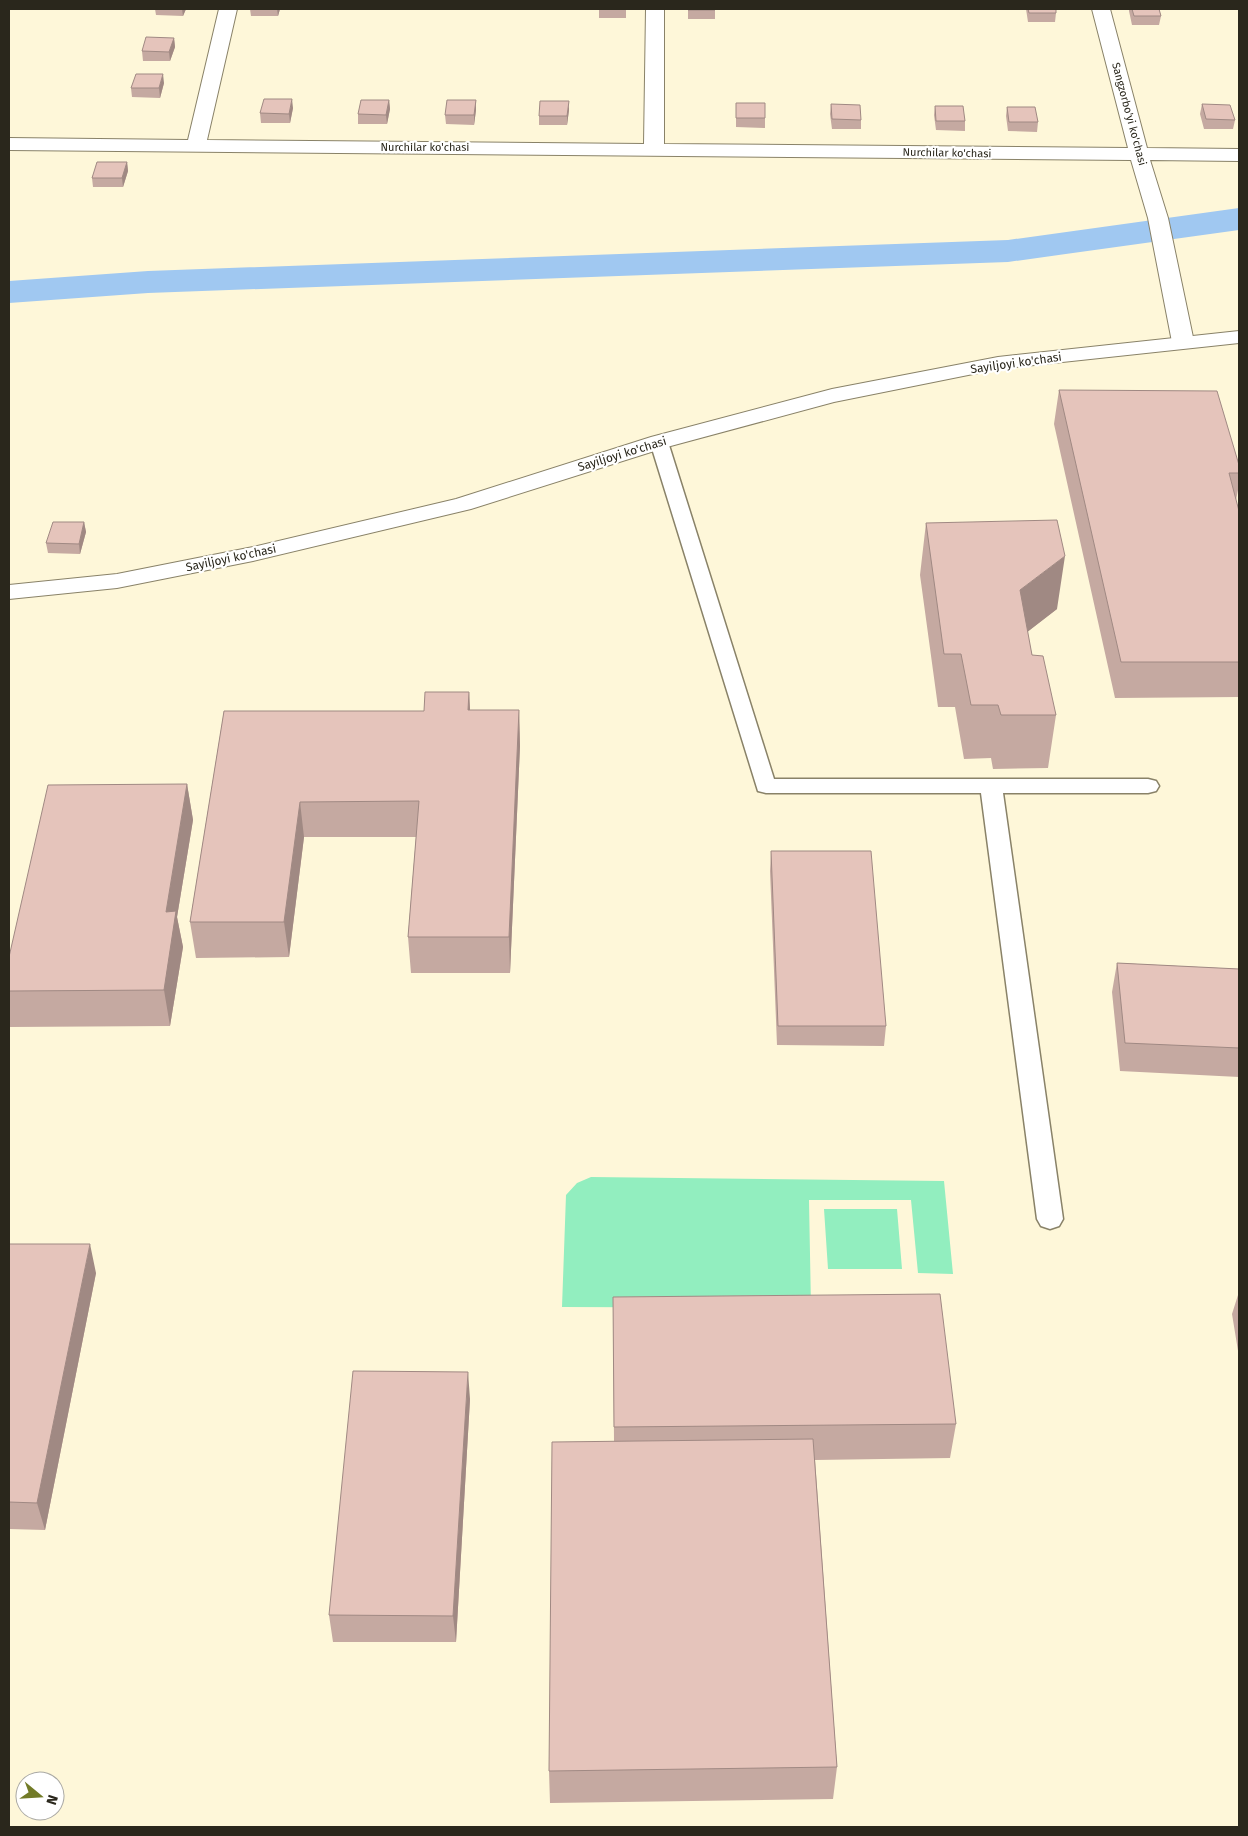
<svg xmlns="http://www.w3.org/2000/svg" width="1248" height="1836" font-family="'Fira Sans',sans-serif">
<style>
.green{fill:#92eebf}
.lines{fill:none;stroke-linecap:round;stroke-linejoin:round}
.canal{fill:#a0c8f1;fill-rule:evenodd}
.lane-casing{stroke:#898268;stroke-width:3}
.street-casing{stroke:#898268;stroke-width:2}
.secondary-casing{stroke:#898268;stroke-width:2}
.lane{fill:#fff;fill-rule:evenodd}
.street{fill:#fff;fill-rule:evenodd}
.secondary{fill:#fff;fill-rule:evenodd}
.wall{fill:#c5a9a1}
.shaded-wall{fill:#a08983}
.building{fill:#e5c4bb;stroke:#a08983}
.labels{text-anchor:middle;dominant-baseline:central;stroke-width:4.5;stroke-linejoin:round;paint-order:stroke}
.far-street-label{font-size:11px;fill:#2a271c;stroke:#fff}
.street-label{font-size:12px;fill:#2a271c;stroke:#fff}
</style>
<rect width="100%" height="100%" fill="#fef7d9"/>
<!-- green -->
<path class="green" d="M591,1177L944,1181L953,1274L918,1273L911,1200H809L811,1308L562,1307L566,1195L577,1183Z
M824,1209H897L902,1269H828Z"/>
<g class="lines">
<!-- canal -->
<path class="canal" d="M1239,208V230L1008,262L148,293L9,303V281L148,271L1008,240Z"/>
<defs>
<path id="lane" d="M659,436L665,438L668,442L774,779H1148L1156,781L1159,786L1156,791L1148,793H1003L1063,1219L1059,1226L1050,1229L1041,1226L1037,1219L981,793H766L758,791L650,442L653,438Z"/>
<path id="street" d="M219,9H237L207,140L644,144L646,9H664V144L1128,148L1092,9H1110L1147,148L1239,149V161L1150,160L1168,218L1194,342L1191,347L1183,348L1175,347L1172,342L1148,218L1131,160L9,150V138L188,140Z"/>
<path id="secondary" d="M1239,331V343L998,369L834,402L667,447L471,509L253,561L117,588L9,599V585L117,574L253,547L456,499L651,437L832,389L998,357Z"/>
</defs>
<!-- lane casing -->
<use href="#lane" class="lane-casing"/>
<!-- street casing -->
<use href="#street" class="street-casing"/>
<!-- secondary casing -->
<use href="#secondary" class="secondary-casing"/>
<!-- lane -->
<use href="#lane" class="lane"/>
<!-- street -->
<use href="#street" class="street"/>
<!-- secondary -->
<use href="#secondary" class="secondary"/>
</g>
<!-- wall -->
<path class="wall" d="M155,9H186L183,16L156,15Z
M250,9H280L278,16H251Z
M599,9H626V18H599Z
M688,9H715V19H688Z
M1026,9H1056V13L1055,22H1028Z
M1129,9H1159L1161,16L1159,25H1132L1129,11Z
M174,38L175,47L170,61H143L142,51Z
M164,83L160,98L132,97L131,88Z
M389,100L390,109L387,124H358V114Z
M476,100V110L474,125L446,124L445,115Z
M736,103L765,118V128L736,127Z
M831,104L861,120V129H832L830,114Z
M1202,104L1235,120L1233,129H1204L1200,114Z
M935,106L965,121V131L936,130L934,115Z
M1007,107L1038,122L1037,132L1008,131L1006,116Z
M293,108L290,123H261L260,113Z
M569,110L567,125H539V116Z
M127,162L128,171L123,187H93L92,178Z
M1059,390L1239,465V485L1236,500L1239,511V697L1115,698L1054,424Z
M84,522L86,532L80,554L48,553L46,543Z
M926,523L1057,609L1027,632L1032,655L1056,715L1048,768L993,769L991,758L964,759L955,707H938L920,575Z
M469,692L470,710H519L520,746L510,973H411L408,937L416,837H304L289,957L196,958L190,922L224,711H424Z
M187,784L193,820L177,917L183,947L170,1026L10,1027L9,1022V957Z
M771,851L886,1026L884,1046L777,1045L770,871Z
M1117,963L1239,969V1077L1120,1071L1112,992Z
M9,1244L96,1273L45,1530L9,1529Z
M1238,1295H1239V1357L1232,1314Z
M613,1297L956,1424L950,1458L815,1460L837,1767L833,1799L550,1803L549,1771L614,1442Z
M470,1399L456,1642H333L329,1615Z"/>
<!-- shaded-wall -->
<path class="shaded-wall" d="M182,9H186L183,16Z
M277,9H280L278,16Z
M174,38L175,47L170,61L169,52Z
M163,74L164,83L160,98L159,88Z
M292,99L293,108L290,123L289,114Z
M389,100L390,109L387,124L386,115Z
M476,100V110L474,125V115Z
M569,101V110L567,125V116Z
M127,162L128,171L123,187L122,178Z
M84,522L86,532L80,554L79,544Z
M1065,556L1057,609L1013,643L1020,590Z
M469,692L471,727L468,710Z
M519,710L520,746L510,973L509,937Z
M187,784L193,820L177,917L183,947L170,1026L164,990L166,912Z
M300,802L304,837L289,957L284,922Z
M90,1244L96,1273L45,1530L37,1503Z
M468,1372L470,1399L456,1642L453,1616Z"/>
<!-- building -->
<path class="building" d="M688,9H715V10H688Z
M1028,9H1056V13H1029Z
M1132,9H1159L1161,16H1134Z
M146,37L174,38L169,52L142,51Z
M136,74H163L159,88H131Z
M264,99H292L289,114L260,113Z
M361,100H389L386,115L358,114Z
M447,100H476L474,115H445Z
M540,101H569L567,116H539Z
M736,103H765V118H736Z
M831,104L860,105L861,120L832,119Z
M1202,104L1230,105L1235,120L1206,119Z
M935,106H963L965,121H936Z
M1007,107H1035L1038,122H1009Z
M97,162H127L122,178H92Z
M1059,390L1217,391L1239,465V473H1229L1239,511V662H1121Z
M1057,520L1065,556L1020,590L1032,655L1043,656L1056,715H1001L998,705H971L961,654H944L926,523Z
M53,522H84L79,544L46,543Z
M425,692H469L468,710H519L509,937H408L419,801L300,802L284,922H190L224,711H424Z
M187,784L166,912L176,911L164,990L9,991V957L48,785Z
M771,851H871L886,1026H778Z
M1117,963L1239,969V1048L1125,1043Z
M9,1244H90L37,1503L9,1502Z
M940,1294L956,1424L614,1427L613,1297Z
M353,1371L468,1372L453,1616L329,1615Z
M813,1439L837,1767L549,1771L552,1442Z"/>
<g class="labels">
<!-- far-street labels -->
<g class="far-street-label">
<text transform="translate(1129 114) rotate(75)">Sangzorbo'yi ko'chasi</text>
<text x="425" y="147">Nurchilar ko'chasi</text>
<text transform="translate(947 153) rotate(1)">Nurchilar ko'chasi</text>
</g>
<!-- street labels -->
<g class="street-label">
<text transform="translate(1016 363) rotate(-8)">Sayiljoyi ko'chasi</text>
<text transform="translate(622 454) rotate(-17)">Sayiljoyi ko'chasi</text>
<text transform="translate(231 558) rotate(-12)">Sayiljoyi ko'chasi</text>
</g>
</g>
<!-- border -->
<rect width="1248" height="1836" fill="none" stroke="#2a271c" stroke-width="20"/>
<!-- north arrow -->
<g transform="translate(40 1796) rotate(108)"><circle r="24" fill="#ffffff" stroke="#aaa9a4"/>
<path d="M0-4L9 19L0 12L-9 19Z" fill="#727b27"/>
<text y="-8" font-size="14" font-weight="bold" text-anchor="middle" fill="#2a271c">N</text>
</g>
</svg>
